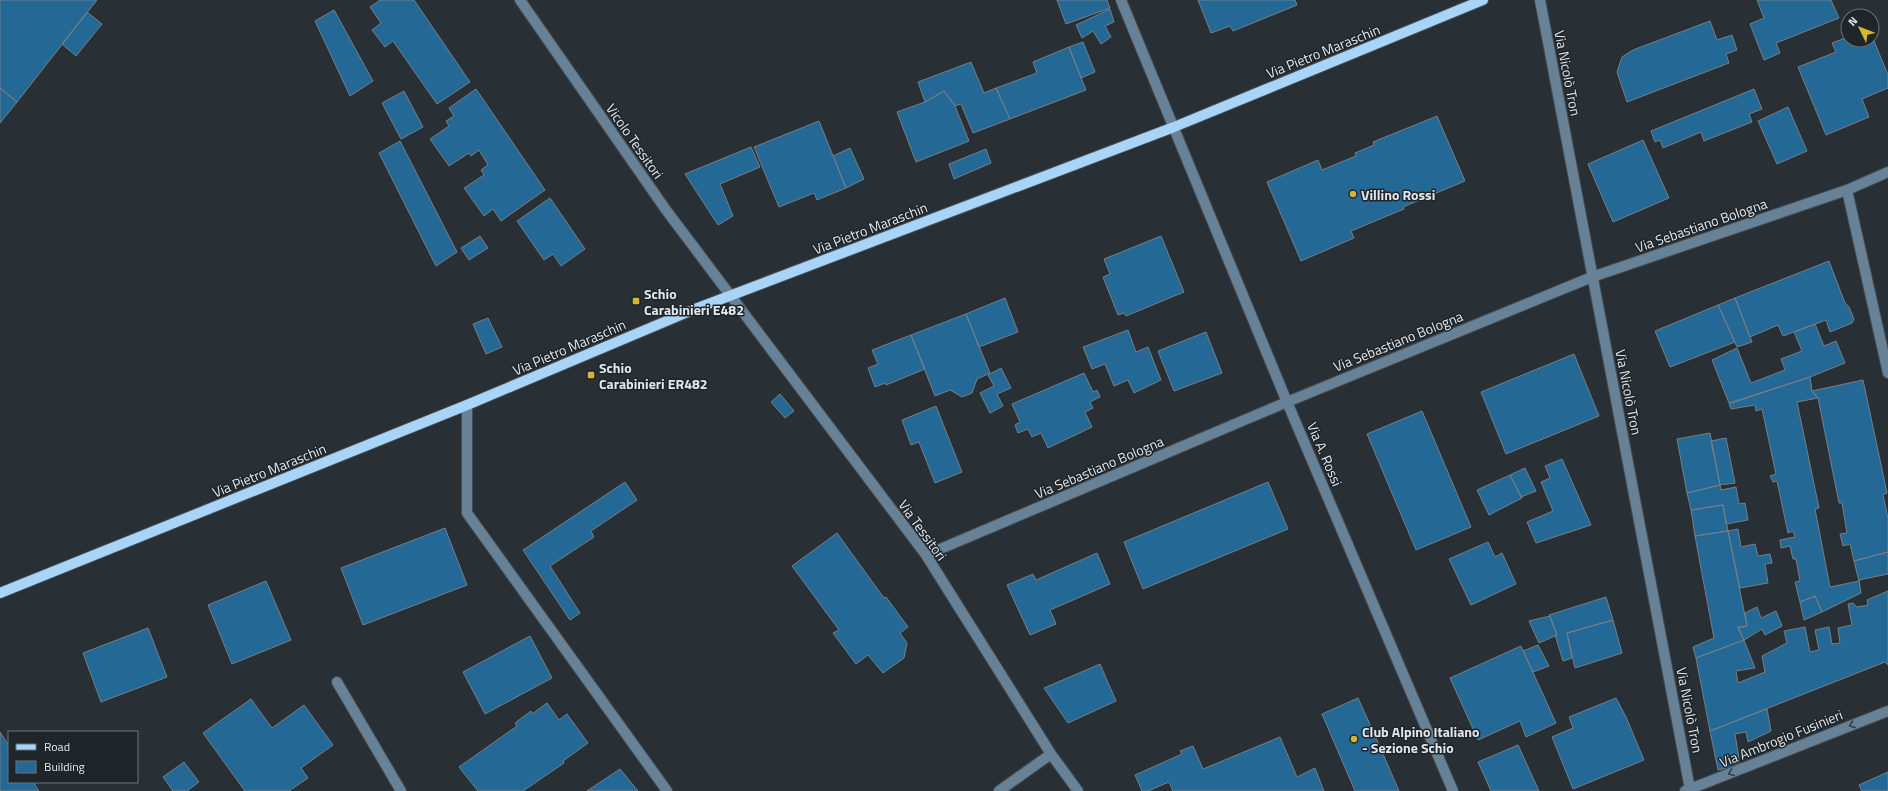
<svg xmlns="http://www.w3.org/2000/svg" width="1888" height="791" font-family="'Titillium Web',sans-serif">
<style>
.building{fill:#246896;stroke:#757f86}
.lines{fill:none;stroke-linecap:round;stroke-linejoin:round}
.minor-casing{stroke:#464d53;stroke-width:12}
.major-casing{stroke:#464d53;stroke-width:12}
.minor{stroke:#678297;stroke-width:10}
.major{stroke:#a8d4f7;stroke-width:10}
.oneway{stroke:#303d47}
.poi-dot{fill:#d8b434;stroke:#1e262c;stroke-width:1.5}
.labels{text-anchor:middle;dominant-baseline:central;stroke-width:3;stroke-linejoin:round;paint-order:stroke}
.street-label{font-size:14px;fill:#e1e7eb;stroke:#1e262c}
.poi-label{font-size:14px;font-weight:bold;fill:#e1e7eb;stroke:#1e262c;text-anchor:start}
</style>
<rect width="100%" height="100%" fill="#283036"/>
<!-- building -->
<path class="building" d="M0,0H97L17,102L0,88Z
M380,0H414L470,82L437,104L393,41L385,47L372,30L381,23L370,7Z
M1057,0H1107L1110,8L1066,24Z
M1198,0H1295L1297,5L1233,31L1230,26L1211,33Z
M1757,0H1831L1839,18L1776,43L1780,53L1764,60L1750,24L1764,18Z
M1110,9L1114,22L1105,26L1111,37L1101,44L1093,31L1082,38L1076,25Z
M334,10L373,81L350,96L315,21Z
M87,12L102,24L76,56L62,44Z
M1710,21L1717,40L1732,35L1737,50L1726,54L1729,63L1627,102L1617,72L1622,57L1633,50Z
M1872,36L1888,75V88L1862,99L1869,117L1826,135L1798,67L1836,52L1832,43L1848,37V40H1872Z
M1083,42L1095,72L1081,78L1069,47Z
M1069,47L1086,90L1010,119L996,88L1037,73L1033,62Z
M971,62L984,93L996,88L1010,119L973,133L961,104L955,106L944,91L925,102L918,82Z
M0,88L17,102L0,123Z
M476,89L545,190L501,221L493,209L484,216L464,188L484,175L481,170L488,165L479,150L471,156L469,153L449,166L430,139L449,126L446,121L454,116L449,108Z
M1754,89L1762,109L1749,114L1752,122L1704,141L1701,132L1663,148L1660,140L1655,142L1651,131Z
M404,91L423,127L401,139L382,103Z
M944,91L955,106L969,141L916,162L897,112L925,102Z
M1788,107L1807,151L1777,164L1758,121Z
M1437,116L1465,181L1403,207L1404,209L1351,231L1354,238L1301,261L1267,182L1318,160L1322,170L1356,156L1355,153L1374,145L1373,142Z
M819,121L846,188L817,200L814,193L779,207L754,147Z
M1643,140L1669,198L1613,222L1588,164Z
M400,141L457,252L436,266L379,153Z
M751,147L760,167L720,184L733,216L718,225L685,174Z
M850,148L864,179L846,188L833,156Z
M986,149L991,163L954,179L949,164Z
M550,198L585,249L561,266L553,254L544,260L517,221Z
M480,236L488,248L469,260L461,248Z
M1161,236L1184,292L1126,316L1124,313L1118,315L1103,277L1110,274L1104,259Z
M1829,261L1845,303L1849,307L1854,319L1852,323L1830,332L1826,320L1783,336L1778,325L1750,337L1735,298Z
M1005,298L1018,332L979,347L966,314Z
M1735,298L1752,342L1737,347L1718,305Z
M1718,305L1735,342L1670,367L1655,331Z
M966,314L990,373L977,379L972,393L962,397L950,390L935,396L911,335Z
M488,318L502,347L486,354L473,324Z
M1815,324L1824,346L1836,341L1845,363L1810,377L1729,403L1712,360L1737,348L1751,383L1785,370L1781,359L1802,351L1794,332Z
M1128,330L1136,352L1148,347L1161,380L1134,393L1128,380L1114,386L1105,364L1092,369L1083,347Z
M1206,332L1222,373L1174,391L1158,351Z
M911,335L925,369L886,385L885,383L875,387L868,368L878,364L872,350Z
M1574,354L1599,416L1506,454L1481,392Z
M1001,368L1011,388L997,394L1003,406L990,413L980,393L994,386L988,375Z
M1084,373L1093,392L1097,390L1100,397L1090,402L1093,408L1085,412L1092,427L1048,448L1041,433L1032,437L1028,429L1018,433L1015,425L1020,422L1012,404Z
M1810,377L1812,391L1818,398L1797,402L1819,508L1815,509L1830,587L1859,581L1854,561L1888,552V574L1859,580L1861,593L1822,612L1815,596L1800,602L1795,582L1800,581L1796,559H1793L1790,546L1781,548L1780,540L1795,537L1793,531L1788,533L1777,481L1773,482L1770,476L1776,474L1762,409L1756,411L1755,405L1731,409L1729,404Z
M1863,380L1887,493L1883,495L1888,518V552L1854,561L1850,544L1843,546L1840,534L1847,533L1842,503H1839L1818,398L1812,391Z
M780,394L794,411L785,418L771,402Z
M936,406L962,472L935,483L919,442L911,445L902,420Z
M1422,411L1471,527L1416,550L1367,434Z
M1710,433L1720,485L1687,493L1677,439Z
M1726,438L1735,483L1720,485L1711,441Z
M1562,459L1591,525L1536,543L1527,522L1553,511L1541,482L1550,478L1545,466Z
M1525,468L1536,491L1521,497L1510,475Z
M1510,475L1522,498L1489,515L1477,490Z
M625,482L637,500L591,531L594,537L550,566L580,613L570,620L523,550Z
M1268,482L1288,529L1143,589L1124,542Z
M1720,485L1721,490L1736,487L1739,504L1745,503L1748,520L1726,524L1723,505L1691,510L1687,493Z
M1723,505L1728,531L1695,536L1691,510Z
M445,528L467,585L363,625L341,568Z
M1738,529L1741,547L1755,544L1758,556L1770,554L1772,563L1765,564L1768,583L1740,588L1728,531Z
M1728,531L1747,626L1738,627L1744,640L1696,658L1693,647L1714,638L1695,536Z
M837,533L884,598L886,597L908,627L900,633L907,643L904,658L883,673L868,655L856,664L833,633L839,630L792,566Z
M1488,542L1495,557L1502,553L1516,584L1471,605L1449,559Z
M1097,553L1110,584L1050,610L1056,624L1030,635L1007,585L1033,574L1036,580Z
M266,581L291,640L232,664L208,605Z
M1888,591V665L1885,662L1710,731L1696,658L1744,640L1755,668L1736,671L1738,683L1765,672L1762,656L1787,643L1784,631L1805,627L1810,652L1819,650L1815,630L1829,627L1832,644L1840,643L1838,628L1852,625L1848,604L1853,603L1857,607L1868,605L1867,600Z
M1815,596L1822,612L1804,620L1800,602Z
M1606,597L1613,620L1567,633L1572,658L1563,661L1555,635H1557L1549,615Z
M1757,607L1761,618L1776,611L1782,626L1765,635L1762,629L1744,640L1738,628L1747,626L1745,613Z
M1550,616L1557,635L1539,643L1529,621Z
M1613,620L1622,653L1575,668L1567,633Z
M148,628L167,677L101,702L83,653Z
M530,636L552,678L485,714L463,672Z
M1538,645L1549,666L1533,672L1523,651Z
M1521,646L1556,723L1526,737L1520,721L1478,740L1450,678Z
M1100,664L1116,701L1068,723L1044,688Z
M1358,698L1377,740L1399,791H1355L1322,714Z
M1616,698L1626,717L1644,760L1573,789L1552,737L1573,728L1569,717Z
M251,699L272,728L304,705L333,745L301,768L308,778L289,791H245L203,733Z
M547,703L559,720L567,714L588,743L563,761L564,763L523,791H478L459,767L517,726L515,723L531,711L532,714Z
M1767,709L1771,731L1748,742L1746,732L1735,734L1740,765L1718,770L1710,731Z
M0,732L9,746V782H33L39,791H0Z
M1280,737L1297,777L1315,768L1324,791H1173L1169,782L1148,791H1142L1135,775L1182,754L1180,751L1193,746L1203,769Z
M1518,745L1539,791H1491L1478,762Z
M184,762L199,782L187,791H173L163,777Z
M620,769L638,791H587Z
M1888,772V791H1862L1859,785Z"/>
<g class="lines">
<defs>
<path id="minor" d="M520,0L666,210L926,555L1051,754L1078,791
M1121,0L1287,402L1453,791
M1540,0L1690,789
M1847,190L1888,373
M467,405V513L667,791
M926,555L1287,402L1592,277L1847,190L1888,172
M337,682L401,791
M999,791L1051,754
M1685,791L1888,711"/>
<path id="major" d="M0,593L467,405L695,309L1174,127L1483,0"/>
</defs>
<!-- minor casing -->
<use href="#minor" class="minor-casing"/>
<!-- major casing -->
<use href="#major" class="major-casing"/>
<!-- minor -->
<use href="#minor" class="minor"/>
<!-- major -->
<use href="#major" class="major"/>
</g>
<!-- one-way arrows -->
<defs><path id="oneway-chevron" d="M-2-3.5L2.5 0L-2 3.5" fill="none" stroke-width="1.6" stroke-linecap="round" stroke-linejoin="round"/></defs>
<g class="oneway">
<use href="#oneway-chevron" transform="translate(1852 725) rotate(158)"/>
<use href="#oneway-chevron" transform="translate(1731 773) rotate(158)"/>
</g>
<!-- markers -->
<g class="poi-dot">
<circle cx="1353" cy="194" r="4"/>
<rect x="632" y="297" width="8" height="8" rx="2"/>
<rect x="587" y="371" width="8" height="8" rx="2"/>
<circle cx="1354" cy="739" r="4"/>
</g>
<g class="labels">
<!-- street labels -->
<g class="street-label">
<text transform="translate(1323 51) rotate(-22)">Via Pietro Maraschin</text>
<text transform="translate(1568 73) rotate(79)">Via Nicolò Tron</text>
<text transform="translate(635 141) rotate(55)">Vicolo Tessitori</text>
<text transform="translate(1701 225) rotate(-19)">Via Sebastiano Bologna</text>
<text transform="translate(870 228) rotate(-21)">Via Pietro Maraschin</text>
<text transform="translate(1398 341) rotate(-22)">Via Sebastiano Bologna</text>
<text transform="translate(569 347) rotate(-23)">Via Pietro Maraschin</text>
<text transform="translate(1629 392) rotate(79)">Via Nicolò Tron</text>
<text transform="translate(1325 454) rotate(67)">Via A. Rossi</text>
<text transform="translate(1099 467) rotate(-23)">Via Sebastiano Bologna</text>
<text transform="translate(269 470) rotate(-22)">Via Pietro Maraschin</text>
<text transform="translate(923 530) rotate(54)">Via Tessitori</text>
<text transform="translate(1690 710) rotate(79)">Via Nicolò Tron</text>
<text transform="translate(1781 738) rotate(-22)">Via Ambrogio Fusinieri</text>
</g>
<!-- poi labels -->
<g class="poi-label">
<text x="1361" y="194">Villino Rossi</text>
<text x="644" y="293">Schio<tspan x="644" dy="16">Carabinieri E482</tspan></text>
<text x="599" y="367">Schio<tspan x="599" dy="16">Carabinieri ER482</tspan></text>
<text x="1362" y="731">Club Alpino Italiano<tspan x="1362" dy="16">- Sezione Schio</tspan></text>
</g>
</g>
<!-- legend -->
<rect x="8" y="731" width="130" height="52" fill="#1e262c" stroke="#6c7378"/>
<rect x="16" y="744" width="20" height="6" fill="#a8d4f7" stroke="#6c7378"/>
<text x="44" y="751" font-size="12" fill="#e1e7eb">Road</text>
<rect x="16" y="761" width="20" height="12" fill="#246896" stroke="#6c7378"/>
<text x="44" y="771" font-size="12" fill="#e1e7eb">Building</text>
<!-- north arrow -->
<g transform="translate(1860 28) rotate(313)"><circle r="19" fill="#1e262c" stroke="#6c7378"/>
<path d="M0-3L7 15L0 10L-7 15Z" fill="#d8b434"/>
<text y="-6" font-size="11" font-weight="bold" text-anchor="middle" fill="#e1e7eb">N</text>
</g>
</svg>
